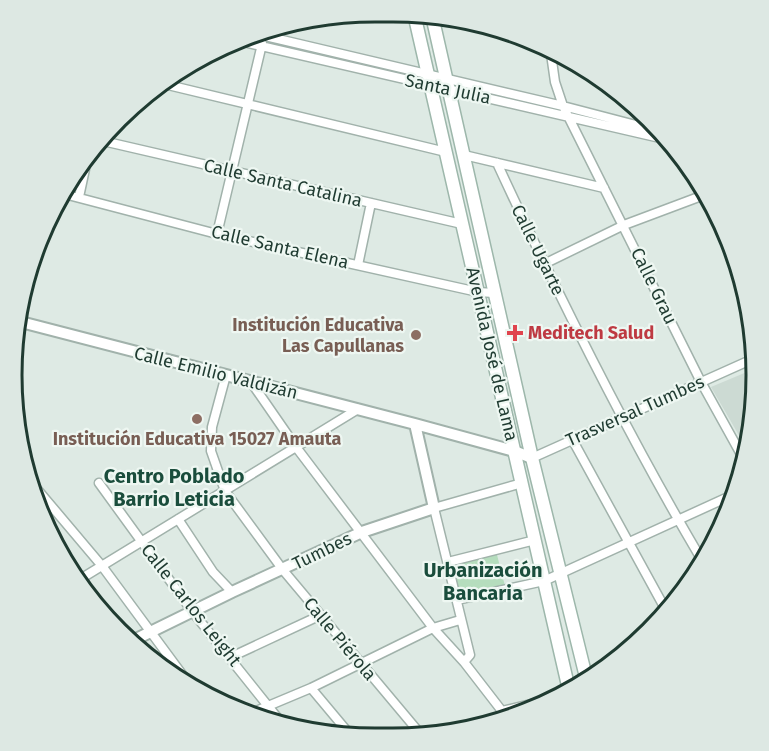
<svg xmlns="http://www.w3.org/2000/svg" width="769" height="751" font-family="'Fira Sans',sans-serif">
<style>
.built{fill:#ccdad3}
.green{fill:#b5ddbd}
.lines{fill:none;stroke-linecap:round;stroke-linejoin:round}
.minor-casing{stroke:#a1b2ab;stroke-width:11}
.tertiary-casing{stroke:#a1b2ab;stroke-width:14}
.secondary-casing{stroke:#9db7ab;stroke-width:15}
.minor{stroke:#fff;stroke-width:8}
.tertiary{stroke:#fff;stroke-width:10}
.secondary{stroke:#fff;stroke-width:12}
.health-dot{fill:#e0444e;stroke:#eef7f2;stroke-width:2}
.education-dot{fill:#8d6e63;stroke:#eef7f2;stroke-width:2}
.labels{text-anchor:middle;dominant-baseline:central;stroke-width:4.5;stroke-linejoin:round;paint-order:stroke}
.street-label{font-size:18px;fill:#1f3b31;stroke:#eef7f2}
.education-label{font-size:18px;font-weight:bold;fill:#785e54;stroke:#eef7f2;text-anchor:end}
.health-label{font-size:18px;font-weight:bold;fill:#be3a42;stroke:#eef7f2;text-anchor:start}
.neighbourhood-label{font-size:20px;font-weight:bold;fill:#1a4d3c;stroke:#eef7f2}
.rim{fill:none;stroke:#1f3b31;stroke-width:3}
</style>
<rect width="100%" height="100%" fill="#deeae4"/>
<!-- built -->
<path class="built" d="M754,369L744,444L711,387Z"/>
<!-- green -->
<path class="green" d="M496,551L505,586L461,597L452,562Z"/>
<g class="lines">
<defs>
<path id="minor" d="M261,35L563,106L655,130
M235,40L660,138
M551,54L555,82L563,106L701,382L742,456
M168,85L446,152
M103,141L462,224
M464,155L604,188
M497,163C559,297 625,430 700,557
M68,195L217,234L478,292L494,293
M79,197L85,169
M709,202L727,244
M217,234L262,44
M544,264L624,225L704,195
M358,265L371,203
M226,375L212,427L211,451L225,491L283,570L423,737
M251,382L296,447L433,628L464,662L505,715
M572,439L668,614
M532,458L755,358
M99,483L192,611L284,726
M37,489L102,566L184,677
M178,519L213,572L232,592
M448,562L535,540
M82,578L358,409
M457,600L544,581L737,493
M231,657L321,615
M464,662L470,655L434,508L522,483
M311,688L352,737
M502,711L560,697
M249,714L311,688L433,628L460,620"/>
<path id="tertiary" d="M17,321L415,424L514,451L532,458
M130,642L232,592L362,532L434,508L415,424"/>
<path id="secondary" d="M415,18L569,690
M433,20L532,458L586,677"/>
</defs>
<!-- minor casing -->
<use href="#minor" class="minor-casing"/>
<!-- tertiary casing -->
<use href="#tertiary" class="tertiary-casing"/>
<!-- secondary casing -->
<use href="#secondary" class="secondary-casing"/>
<!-- minor -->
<use href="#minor" class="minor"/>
<!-- tertiary -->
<use href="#tertiary" class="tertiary"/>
<!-- secondary -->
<use href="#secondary" class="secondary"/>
</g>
<!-- markers -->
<path class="health-dot" d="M512 324h6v6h6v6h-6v6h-6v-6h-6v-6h6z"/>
<g class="education-dot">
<circle cx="416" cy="335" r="6"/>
<circle cx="197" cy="419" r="6"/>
</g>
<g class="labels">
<!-- street labels -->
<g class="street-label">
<text transform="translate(448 89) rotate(12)">Santa Julia</text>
<text transform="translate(283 183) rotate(13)">Calle Santa Catalina</text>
<text transform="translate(280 247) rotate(13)">Calle Santa Elena</text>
<text transform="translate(538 250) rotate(64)">Calle Ugarte</text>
<text transform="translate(654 286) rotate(64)">Calle Grau</text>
<text transform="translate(492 354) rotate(77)">Avenida José de Lama</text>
<text transform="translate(216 373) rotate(14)">Calle Emilio Valdizán</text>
<text transform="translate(635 411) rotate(-24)">Trasversal Tumbes</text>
<text transform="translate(322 551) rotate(-26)">Tumbes</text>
<text transform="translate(191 605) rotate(52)">Calle Carlos Leight</text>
<text transform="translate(340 639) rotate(50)">Calle Piérola</text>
</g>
<!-- education labels -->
<g class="education-label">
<text x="404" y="325">Institución Educativa<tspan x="404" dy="21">Las Capullanas</tspan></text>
<text x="197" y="439" text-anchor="middle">Institución Educativa 15027 Amauta</text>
</g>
<!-- health labels -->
<g class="health-label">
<text x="528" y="333">Meditech Salud</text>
</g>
<!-- neighbourhood labels -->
<g class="neighbourhood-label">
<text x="174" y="476">Centro Poblado<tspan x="174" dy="23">Barrio Leticia</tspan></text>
<text x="483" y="570">Urbanización<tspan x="483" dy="23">Bancaria</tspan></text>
</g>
</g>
<!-- crop -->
<path d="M0 0H769V751H0ZM375 22H393A353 353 0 0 1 746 375V375A353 353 0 0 1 393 728H375A353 353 0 0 1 22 375V375A353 353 0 0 1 375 22Z" fill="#dde8e3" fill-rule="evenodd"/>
<path class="rim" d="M375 22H393A353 353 0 0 1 746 375V375A353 353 0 0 1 393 728H375A353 353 0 0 1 22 375V375A353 353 0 0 1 375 22Z"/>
</svg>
